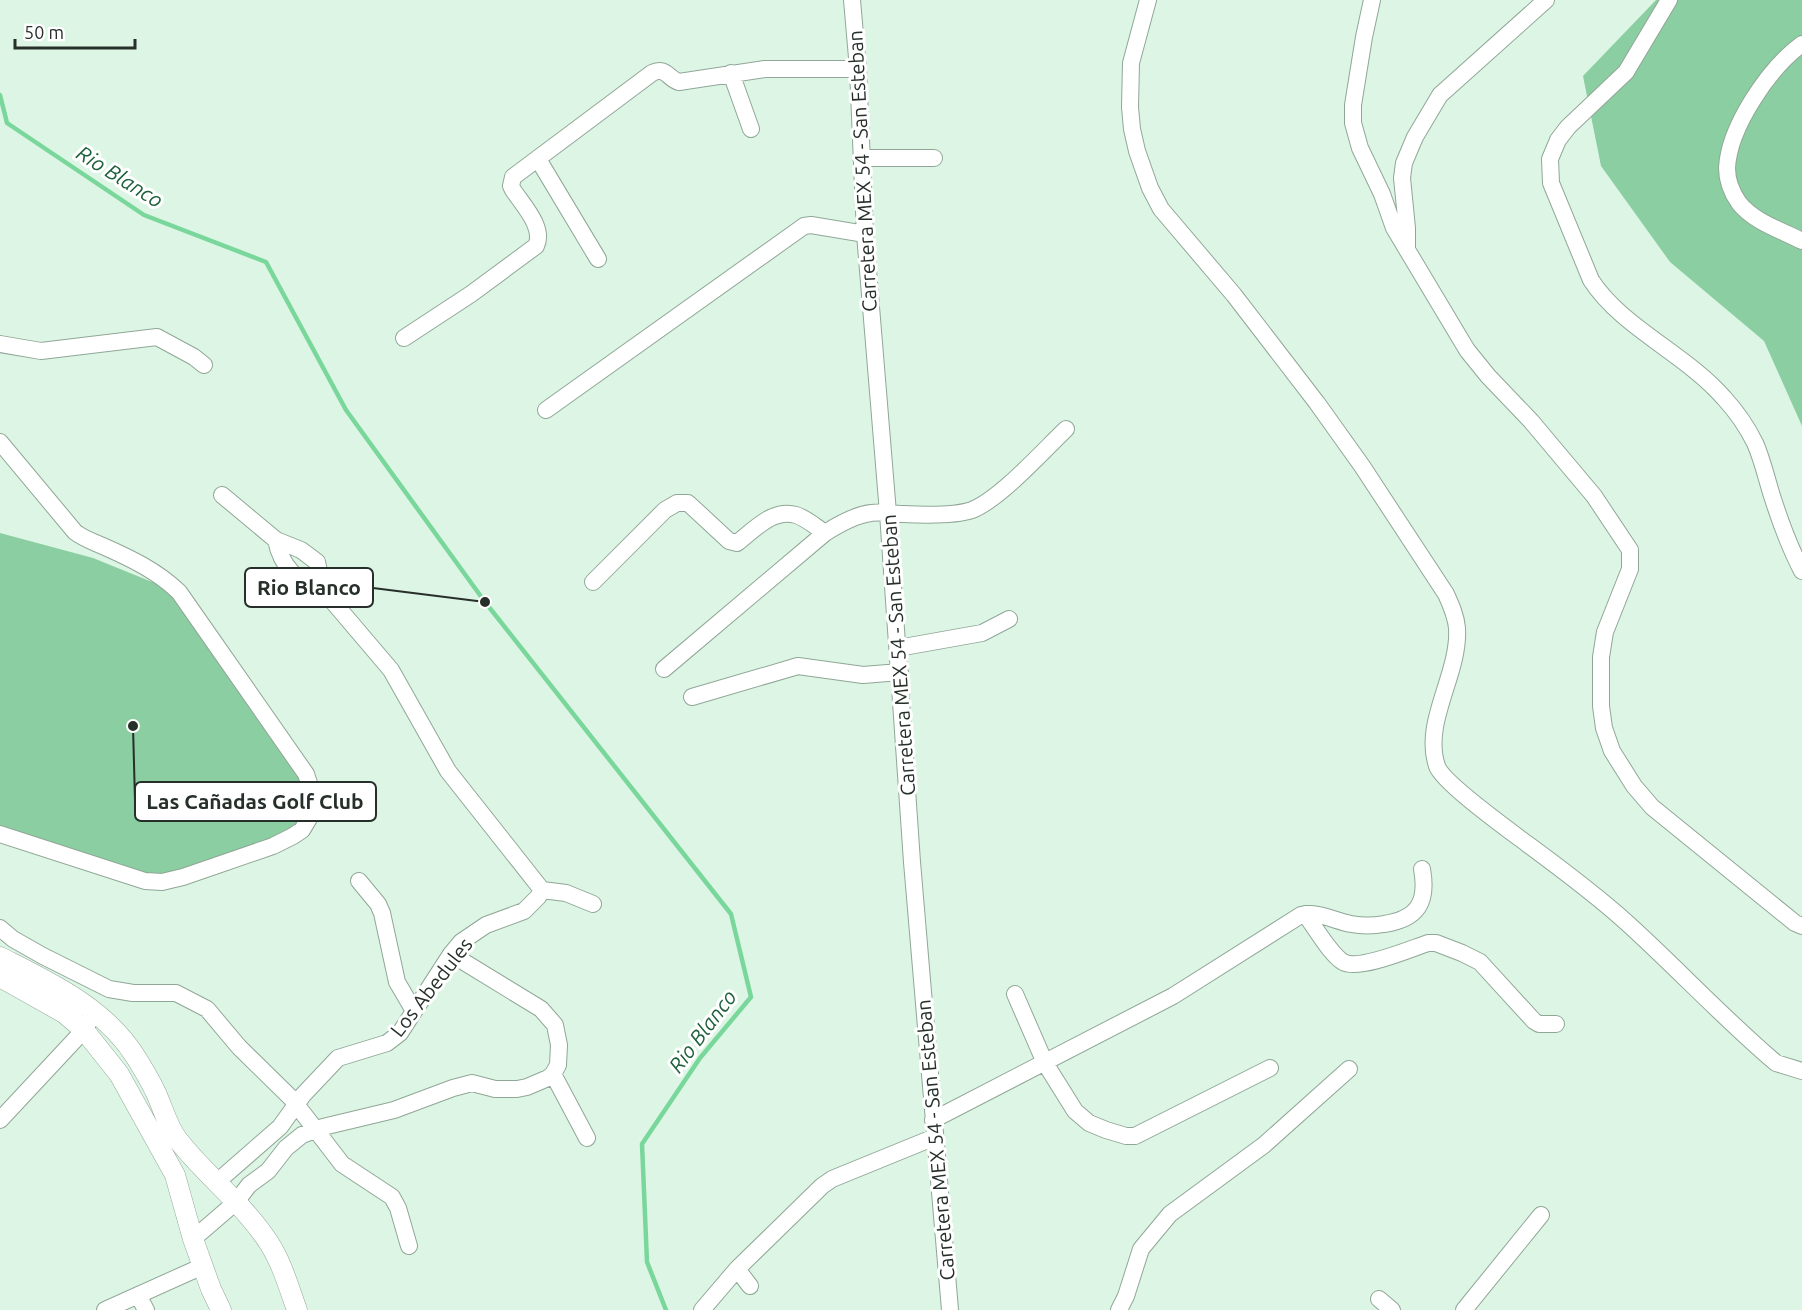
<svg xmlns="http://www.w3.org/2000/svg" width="1802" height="1310" font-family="Ubuntu,sans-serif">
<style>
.green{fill:#8bcea1}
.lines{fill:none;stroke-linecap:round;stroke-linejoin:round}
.stream{stroke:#7ad79b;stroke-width:4.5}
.minor-casing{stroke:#90a797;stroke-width:18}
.major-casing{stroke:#90a797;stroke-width:21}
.minor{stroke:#fff;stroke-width:16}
.major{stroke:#fff;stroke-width:20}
.labels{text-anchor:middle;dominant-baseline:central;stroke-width:6;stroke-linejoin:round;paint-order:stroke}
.street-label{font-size:20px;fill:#262f29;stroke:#fff}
.water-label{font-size:21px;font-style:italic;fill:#1d603a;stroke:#fff}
.leader{fill:none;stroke:#262f29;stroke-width:2}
.callout-dot{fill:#262f29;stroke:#fff;stroke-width:2}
.callout{fill:#fff;stroke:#262f29;stroke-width:2}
.callout-label{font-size:21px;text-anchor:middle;font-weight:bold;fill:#262f29}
</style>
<rect width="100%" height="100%" fill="#ddf5e4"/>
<!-- green -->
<path class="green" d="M1656,0H1802V426L1764,341L1670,262L1601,166L1583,76Z
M0,533L93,558L167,588L308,786L303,820L291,841L159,888L0,838Z"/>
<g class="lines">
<!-- stream -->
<path class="stream" d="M0,95L7,123L144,215L266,262L346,410L485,602L731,914L751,997L700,1058L642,1144L647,1262L666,1310"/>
<defs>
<path id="minor" d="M852,0L858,69L865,234L888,513L912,862L950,1310
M1148,0L1131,63L1130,107L1132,129L1137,151L1150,188L1161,209L1234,295L1317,403L1362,466L1446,594C1451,605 1456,616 1457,628C1460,674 1422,722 1437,766C1442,782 1510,831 1526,843C1560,868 1595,894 1626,922C1677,968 1724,1019 1776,1063L1802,1071
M1372,0L1364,37L1353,105V123L1360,148L1382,194L1394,228L1467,350L1488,376L1531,421L1594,496L1630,550V569L1605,632L1601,657V706L1604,728L1612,751L1634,786L1652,807L1795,923L1802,926
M1669,0L1626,72L1568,127L1558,140L1550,159L1551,183L1591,280C1621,327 1686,354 1724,398C1736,411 1747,427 1755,443C1763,461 1767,481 1773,499C1781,524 1790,548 1802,571
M1802,44C1769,68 1729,127 1727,168C1727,180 1732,193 1739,203C1754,222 1781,230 1802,241
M731,73L751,129
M861,158H934
M538,159L598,259
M1407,250V228L1402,178L1404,163L1415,137L1440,95L1546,0
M404,338L471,294L536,246C545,228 523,205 513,190L511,186L513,177L652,73C666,66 668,79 679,82L765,69H858
M0,344L41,351L157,337L194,357L204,365
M546,410L804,226L811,225L865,234
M0,442L75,532C84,539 94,542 105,547C132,559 157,571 179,592L306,774L312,792L311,815L302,830L293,836L273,846L183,877L162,882L145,881L0,834
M222,495L276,540L301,550L317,562L323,590L391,670L448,771L542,890L566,893L593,904
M276,540C281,566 298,584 323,590
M593,582L665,510L677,503H688L729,541L737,543C754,530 773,508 796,515C806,518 816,527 825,533
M898,648L982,633L1009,619
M664,669L825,533C839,524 855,515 871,513C882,511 892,514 903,514C922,515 954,516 972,510C1000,499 1043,451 1066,429
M692,697L798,666L863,675L900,672
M359,881L378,904L382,913L397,982L414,1011
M1305,914C1315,927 1330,954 1343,962C1359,971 1410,949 1428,943H1436L1462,953L1480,962L1534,1021L1539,1024H1556
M0,928L13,939L43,956L109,989L133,993H176L207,1009L239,1047L292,1099L342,1164L392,1197L398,1208L409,1246
M1015,994L1045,1063L1075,1111L1089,1123L1106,1130L1126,1136H1135L1270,1068
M553,1074L587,1138
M0,1120L84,1030L90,1020
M933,1120L1173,996L1301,915C1317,911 1335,921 1351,924C1362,926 1373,926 1384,924C1418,919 1428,902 1422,869
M217,1182L280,1127L303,1095L338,1058L387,1043L400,1033L451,954L461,942L486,925L524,911L538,897L542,890
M193,1239L236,1202L249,1185L268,1171L286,1148L302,1135L323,1127L394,1110L453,1088L472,1083L495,1089H517L527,1087L548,1078L553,1074L558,1065L559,1045L555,1025L541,1009L451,954
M737,1269L750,1286
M138,1295L146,1310
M1379,1299L1392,1310
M105,1310L203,1266
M702,1310L737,1269L822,1186L832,1179L935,1137
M1119,1310L1126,1296L1141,1249L1170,1214L1264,1145L1349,1069
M1464,1310L1541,1215"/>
<path id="major" d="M0,957C51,983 106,1008 137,1059C143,1069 150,1080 155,1091C163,1107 167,1126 178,1140C206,1176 244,1204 269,1243C282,1263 289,1288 297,1310
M0,977L64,1013L84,1030L119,1074L175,1175L193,1239L211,1289L221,1310"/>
</defs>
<!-- minor casing -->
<use href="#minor" class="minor-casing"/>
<!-- major casing -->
<use href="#major" class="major-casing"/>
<!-- minor -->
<use href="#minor" class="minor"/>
<!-- major -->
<use href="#major" class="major"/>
</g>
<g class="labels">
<!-- street labels -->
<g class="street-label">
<text transform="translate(862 171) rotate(-93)">Carretera MEX 54 - San Esteban</text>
<text transform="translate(898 655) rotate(-94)">Carretera MEX 54 - San Esteban</text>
<text transform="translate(431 987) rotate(-52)">Los Abedules</text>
<text transform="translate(935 1140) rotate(-95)">Carretera MEX 54 - San Esteban</text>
</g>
<!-- water labels -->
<g class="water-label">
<text transform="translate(120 176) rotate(32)">Rio Blanco</text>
<text transform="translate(702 1031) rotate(-53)">Rio Blanco</text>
</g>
</g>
<!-- callouts -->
<path class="leader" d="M485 602L373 588M133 726L135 801"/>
<g class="callout-dot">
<circle cx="485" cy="602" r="6"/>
<circle cx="133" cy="726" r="6"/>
</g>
<g class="callout">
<rect x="245" y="568" width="128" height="39" rx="6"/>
<rect x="135" y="782" width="241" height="39" rx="6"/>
</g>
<g class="callout-label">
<text x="309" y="595">Rio Blanco</text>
<text x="255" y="809">Las Cañadas Golf Club</text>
</g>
<!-- scale -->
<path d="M15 39v9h120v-9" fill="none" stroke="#262f29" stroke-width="3"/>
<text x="24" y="39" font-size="18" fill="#262f29" stroke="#ffffff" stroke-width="4.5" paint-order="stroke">50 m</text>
</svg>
